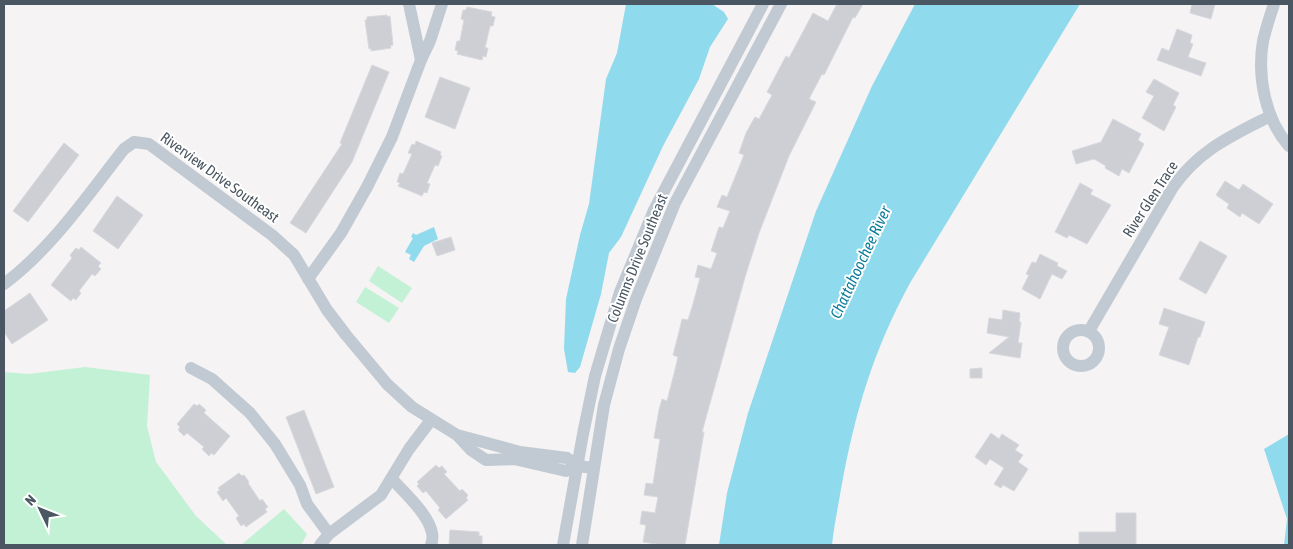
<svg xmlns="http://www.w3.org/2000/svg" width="1293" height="549" font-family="'Asap Condensed',sans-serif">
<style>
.green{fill:#c3f1d5}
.water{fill:#90daee}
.building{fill:#cdcfd5;stroke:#d7d9de}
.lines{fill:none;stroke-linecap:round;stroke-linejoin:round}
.minor{stroke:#c1cad2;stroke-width:12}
.labels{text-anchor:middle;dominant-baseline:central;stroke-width:4;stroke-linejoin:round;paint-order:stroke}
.street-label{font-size:15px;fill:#4a5661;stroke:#fff}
.water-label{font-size:16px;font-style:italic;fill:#0c7c9b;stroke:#fff}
</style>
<rect width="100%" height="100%" fill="#f5f3f3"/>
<!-- green -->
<path class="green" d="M378,266L412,288L402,303L369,281Z
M365,287L399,308L389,323L356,302Z
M85,367L150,375L147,426L156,462L196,516L227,545H4V372L29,374Z
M284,509L307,534L301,545H241Z"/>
<!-- water -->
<path class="water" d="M626,4H712L724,12L728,19L710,47L699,79L663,146L621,237L609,253L601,294L580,367L575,373L568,372L564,349L566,299L580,235L589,204L606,79L617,53Z
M915,4H1080L910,283C873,351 855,412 841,489C838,507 834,526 832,545H719L727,493L748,413L816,211L872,86Z
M434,227L438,239L424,246L414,262L409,259L411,255L405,252L413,238L411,237L413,233L416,235Z
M1289,434V545H1284L1287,519L1264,449Z"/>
<!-- building -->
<path class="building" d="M837,4H863L855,18L853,17L824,75L822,74L809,99L816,102L789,156L759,233L745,277L702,432H704L685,545H662L643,542L646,525L640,524L642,511L655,513L658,497L644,495L646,483L653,484L660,439L654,438L659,410L662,399L667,401L674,374L678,357L673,355L679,332L682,319L688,320L693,304L700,278L695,277L698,265L711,269L717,253L711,251L719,227L723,228L730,211L717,207L722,195L727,197L744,155L739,153L746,133L755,117L759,119L772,95L767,92L786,56L789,58L813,13L828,21Z
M1192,4H1215L1211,19L1190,13Z
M467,7L492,12L491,16L495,17L493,26H490L485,48H488L486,57L483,56L482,60L457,54L458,51L455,50L457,41H460L464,20L461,19L463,10H466Z
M387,15V17L390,16L393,45L390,46L391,48L371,51V48L369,49L365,20H367V17Z
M1177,29L1192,35L1190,43L1193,44L1188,57L1206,63L1201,76L1157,60L1162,48L1169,51Z
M372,65L389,72L352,162L306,233L290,223L342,144L340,143Z
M440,77L470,88L455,129L425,117Z
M1154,79L1179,93L1173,105L1176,107L1164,131L1142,118L1154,96L1146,92Z
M1113,119L1141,134L1138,140L1144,144L1129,173L1122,169L1119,176L1105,168L1106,166L1094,159L1076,164L1072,151L1101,142Z
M416,141L441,152L440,155L442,156L438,166L435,165L427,183L430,184L427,193L424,192L422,196L398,186L400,183L397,182L400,173L403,174L412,154L408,153L412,144L415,145Z
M64,143L79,155L28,222L13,211Z
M1225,181L1239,190L1243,184L1273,204L1259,224L1242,213L1240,217L1227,208L1229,204L1216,195Z
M1080,183L1093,190L1090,194L1111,205L1087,244L1069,235L1067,238L1055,232Z
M117,196L143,215L118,249L93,231Z
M451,237L455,250L437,256L432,243Z
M1200,241L1227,256L1206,294L1179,279Z
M81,247L101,263L98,266L101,269L95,276L92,274L79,291L81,293L76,300L73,298L71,301L51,285L72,258L70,255L76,248L79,250Z
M1040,254L1058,263L1057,266L1067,271L1062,279L1052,274L1040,299L1022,289L1029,275L1026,274L1032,262L1036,263Z
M30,293L48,320L12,344L4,332V311Z
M1164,308L1205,322L1200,337H1198L1189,365L1159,355L1169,327L1159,324Z
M1003,310L1020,313L1019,322H1021L1018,343H1022L1020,358L989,353L1009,337L987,333L989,318L1002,320Z
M982,368V378H970V369Z
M194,404L197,406L199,404L206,410L204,413L230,436L214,455L211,453L209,456L202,449L204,447L187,433L184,436L178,430L180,427L177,424Z
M304,410L334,487L316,494L286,417Z
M991,433L999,439L1002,434L1019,445L1015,450L1023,455L1018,462L1028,469L1014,491L1003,485L1001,488L994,484L1004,468L990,459L986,465L975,457Z
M436,465L439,468L442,466L447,472L444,474L460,491L462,489L468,495L466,498L468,500L446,519L438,510L440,508L426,491L423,493L417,486L419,484L417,482Z
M239,473L242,476L244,475L249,482L248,483L260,501L262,499L268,507L265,509L267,512L246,527L244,524L241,526L236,518L239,516L226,498L223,501L217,492L220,490L218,488Z
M1116,513H1136V545H1079V532H1116Z
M450,530L479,532V536H482V545H449Z"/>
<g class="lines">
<!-- minor -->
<path class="minor" d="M409,4L421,60
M1274,4C1270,16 1266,28 1263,41C1257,76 1265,119 1289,146
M308,279L341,233L367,187L392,137L421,60L430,41L442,4
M4,284C52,248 87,196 124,149L134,142L149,144L272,235L294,255L327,310L346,335L387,384L412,407L457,435L520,452L567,458L578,466L593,468
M1063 348a18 18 0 1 1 36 0a18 18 0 1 1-36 0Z
M1089,331L1173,187C1200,149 1230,137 1270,116
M191,368L212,379L250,413L275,444L300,485L307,504L329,534
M457,435L471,450L486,460L514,459L566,471L578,466
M392,479C404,492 429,515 432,533C433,537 432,542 431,545
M320,545L329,534L381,495L409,449L431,420
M563,545L583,434L595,376L620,292L654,210L763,4
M582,545L604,405L619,349L636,299L675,203L781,4"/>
</g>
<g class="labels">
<!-- street labels -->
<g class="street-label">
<text transform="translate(220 177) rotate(36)">Riverview Drive Southeast</text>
<text transform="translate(1150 199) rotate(-57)">River Glen Trace</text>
<text transform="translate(637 258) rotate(-68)">Columns Drive Southeast</text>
</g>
<!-- water labels -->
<g class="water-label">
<text transform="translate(860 262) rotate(-65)">Chattahoochee River</text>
</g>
</g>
<!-- border -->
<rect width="1293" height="549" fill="none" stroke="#4a5661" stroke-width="10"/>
<!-- north arrow -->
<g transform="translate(40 509) rotate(313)" stroke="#ffffff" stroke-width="4" paint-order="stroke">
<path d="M0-4L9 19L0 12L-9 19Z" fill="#4a5661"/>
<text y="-8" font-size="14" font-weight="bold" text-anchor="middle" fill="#4a5661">N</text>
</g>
</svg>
